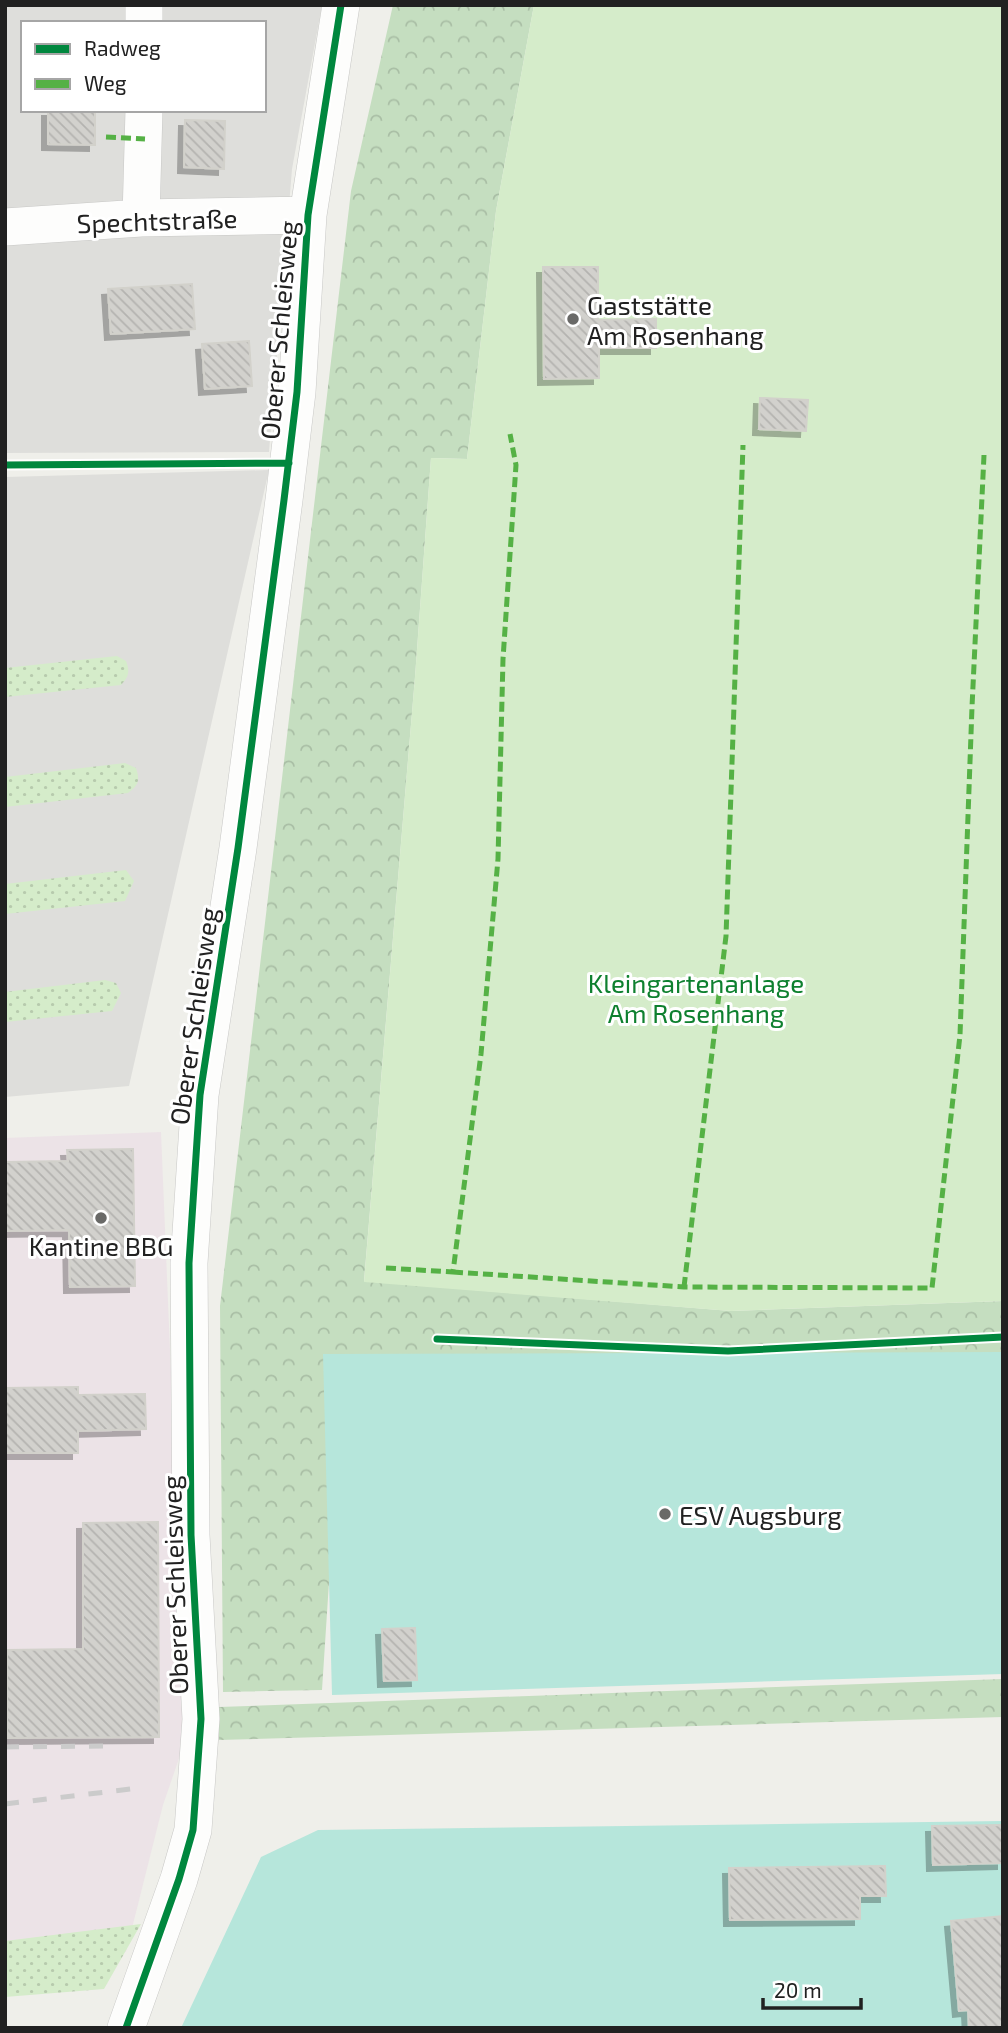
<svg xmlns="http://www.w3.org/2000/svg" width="1008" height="2033" font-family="'Exo 2',sans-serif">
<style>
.residential{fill:#dededb;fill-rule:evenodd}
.industrial{fill:#ece3e7}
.grass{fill:url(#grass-dots)}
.forest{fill:url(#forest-crowns)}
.garden{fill:#d5ecca}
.pitch{fill:#b6e6db}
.building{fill:url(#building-back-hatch);stroke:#d2d1cb;stroke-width:2;filter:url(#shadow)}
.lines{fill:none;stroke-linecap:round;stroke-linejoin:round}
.minor-casing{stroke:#c8c8c6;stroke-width:38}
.minor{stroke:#fdfdfc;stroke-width:37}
.rail{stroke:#cbcbcb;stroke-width:5;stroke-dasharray:14 14;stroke-linecap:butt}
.quiet{stroke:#55b145;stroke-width:5;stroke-dasharray:10 5;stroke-linecap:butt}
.cycleway-casing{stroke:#fff;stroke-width:11}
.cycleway{stroke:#00873e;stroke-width:7}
.poi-dot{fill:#696967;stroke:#fff;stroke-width:2.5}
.labels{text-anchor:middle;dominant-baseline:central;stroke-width:6;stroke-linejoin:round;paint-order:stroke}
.street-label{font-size:26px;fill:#212121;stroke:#fff}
.poi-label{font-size:26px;fill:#212121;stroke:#fff;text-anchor:start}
.park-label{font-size:26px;fill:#0e802f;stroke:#fff}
</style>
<defs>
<pattern id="grass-dots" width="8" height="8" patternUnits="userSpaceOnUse" patternTransform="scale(1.75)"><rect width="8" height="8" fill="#d5ecca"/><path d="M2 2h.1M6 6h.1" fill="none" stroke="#b7caad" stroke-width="1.8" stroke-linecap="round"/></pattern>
<pattern id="forest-crowns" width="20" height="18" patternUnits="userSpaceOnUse" patternTransform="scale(1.75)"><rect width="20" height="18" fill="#c5dec0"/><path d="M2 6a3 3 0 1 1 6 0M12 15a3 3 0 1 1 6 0" fill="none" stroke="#a9bea5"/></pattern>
<pattern id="building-back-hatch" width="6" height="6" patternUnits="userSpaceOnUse" patternTransform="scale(1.75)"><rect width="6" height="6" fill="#d2d1cd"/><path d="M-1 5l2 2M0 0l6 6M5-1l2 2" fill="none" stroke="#b4b3b0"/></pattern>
<filter id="shadow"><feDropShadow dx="-6" dy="6" stdDeviation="0" flood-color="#0004"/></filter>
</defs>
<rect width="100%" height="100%" fill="#efefea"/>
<!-- residential -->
<path class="residential" d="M5,5H322L292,169L269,452L5,453ZM23,23H264V110H23Z
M269,470L129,1086L5,1097V477Z"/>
<!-- industrial -->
<path class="industrial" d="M161,1132L186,1738L163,1805L126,1952L5,1961V1138Z"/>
<!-- grass -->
<path class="grass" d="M117,656L126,661C130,671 129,677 121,685L5,697V668Z
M125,763L136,768C140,780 139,785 128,793L5,807V777Z
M126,870L134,881L125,901L5,914V884Z
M105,980L116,983L121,993L112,1011L5,1022V992Z
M141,1924L104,1989L5,1997V1941Z"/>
<!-- forest -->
<path class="forest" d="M393,5H534L496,211L467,459L431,458L415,677L364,1281L731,1311L1003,1301V1375L334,1505L322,1690L223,1692L220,1306L351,191Z
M1003,1679V1717L219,1740V1707Z"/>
<!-- garden -->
<path class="garden" d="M534,5H1003V1301L731,1311L364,1282L415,677L431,458L467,459L496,211Z"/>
<!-- pitch -->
<path class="pitch" d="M1003,1352V1674L332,1695L323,1354Z
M1003,1821V2028H181L261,1857L318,1830Z"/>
<!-- building -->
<path class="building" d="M48,110H95V145L48,144Z
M185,120L225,121L224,169L184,167Z
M543,267H598V320L656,319V348H599V378L544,379Z
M192,284L195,329L111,334L108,289Z
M249,341L252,386L205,389L202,344Z
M760,398L808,400L806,431L759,429Z
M133,1149L135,1286L70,1287L69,1230L5,1231V1162L68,1161L67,1150Z
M78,1387V1395L145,1394L146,1429L78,1431V1453H5V1388Z
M158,1522L159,1737L7,1738V1650L83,1649V1523Z
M415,1628L417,1680L384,1681L382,1629Z
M1003,1825V1863L933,1865L932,1826Z
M885,1866L886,1896H860V1919L730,1920L729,1868Z
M1003,1916V2028H969L968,2010L959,2011L951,1921Z"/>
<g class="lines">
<defs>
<path id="minor" d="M144,5V23
M141,218L144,110
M5,227L141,218L308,215
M126,2028L179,1879L193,1830L201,1719L191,1535L189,1263L200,1095L238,848L284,500L297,392L308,215L341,5"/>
</defs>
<!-- minor casing -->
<use href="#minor" class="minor-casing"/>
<!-- minor -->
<use href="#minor" class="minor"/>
<!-- rail -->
<path class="rail" d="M5,1747L103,1746
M5,1804L131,1789"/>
<!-- quiet -->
<path class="quiet" d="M106,137L145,139
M386,1268L453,1272L481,1054L498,859L503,659L516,465L510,434
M453,1272L684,1287L932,1288L960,1035L972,707L984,455
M684,1287L726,936L743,445"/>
<defs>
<path id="cycleway" d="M5,465L289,463
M437,1339L728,1351L1003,1337
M126,2028L179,1879L193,1830L201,1719L191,1535L189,1263L200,1095L238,848L284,500L297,392L308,215L341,5"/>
</defs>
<!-- cycleway casing -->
<use href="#cycleway" class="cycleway-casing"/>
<!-- cycleway -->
<use href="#cycleway" class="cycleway"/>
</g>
<!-- markers -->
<g class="poi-dot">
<circle cx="573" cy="319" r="7"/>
<circle cx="101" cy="1218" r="7"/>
<circle cx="665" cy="1514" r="7"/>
</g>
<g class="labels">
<!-- street labels -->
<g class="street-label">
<text transform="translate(157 220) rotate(-2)">Spechtstraße</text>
<text transform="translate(278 330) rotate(-85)">Oberer Schleisweg</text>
<text transform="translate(193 1016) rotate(-82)">Oberer Schleisweg</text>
<text transform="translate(174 1585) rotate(-92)">Oberer Schleisweg</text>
</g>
<!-- poi labels -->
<g class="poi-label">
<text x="587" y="304">Gaststätte<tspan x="587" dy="30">Am Rosenhang</tspan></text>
<text x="101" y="1245" text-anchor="middle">Kantine BBG</text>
<text x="679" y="1514">ESV Augsburg</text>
</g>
<!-- park labels -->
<g class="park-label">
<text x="696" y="982">Kleingartenanlage<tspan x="696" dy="30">Am Rosenhang</tspan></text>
</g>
</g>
<!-- border -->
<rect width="1008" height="2033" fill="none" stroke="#212121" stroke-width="14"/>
<!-- legend -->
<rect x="21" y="21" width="245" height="91" fill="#ffffff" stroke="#a6a6a6" stroke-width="2"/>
<rect x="35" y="44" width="35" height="10" fill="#00873e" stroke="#a6a6a6" stroke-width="2"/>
<text x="84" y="56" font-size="21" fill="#212121">Radweg</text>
<rect x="35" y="79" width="35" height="10" fill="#55b145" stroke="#a6a6a6" stroke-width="2"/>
<text x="84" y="91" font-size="21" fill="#212121">Weg</text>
<!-- scale -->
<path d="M763 1998v10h98v-10" fill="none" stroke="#212121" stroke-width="3.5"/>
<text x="774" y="1998" font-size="21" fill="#212121" stroke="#ffffff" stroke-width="5" paint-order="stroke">20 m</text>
</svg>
